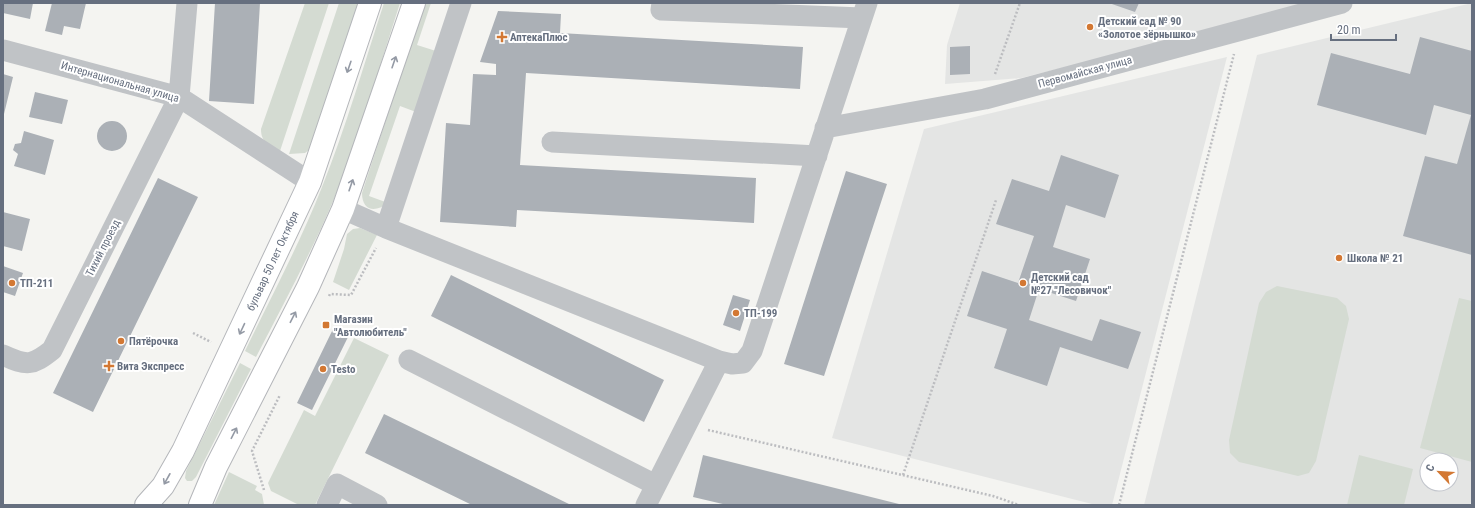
<svg xmlns="http://www.w3.org/2000/svg" width="1475" height="508" font-family="'Roboto Condensed',sans-serif">
<style>
.built{fill:#e4e5e4;fill-rule:evenodd}
.green{fill:#d4dbd2}
.building{fill:#abb0b6}
.lines{fill:none;stroke-linecap:round;stroke-linejoin:round}
.major-casing{stroke:#b4b6ba;stroke-width:24}
.path{stroke:#bcbdc0;stroke-width:2.5;stroke-dasharray:2 2;stroke-linecap:butt}
.minor{stroke:#c0c3c6;stroke-width:21}
.major{stroke:#fff;stroke-width:22}
.oneway{stroke:#949aa5}
.poi-dot{fill:#d37833;stroke:#fff;stroke-width:1.5}
.labels{text-anchor:middle;dominant-baseline:central;stroke-width:4;stroke-linejoin:round;paint-order:stroke}
.poi-label{font-size:11px;font-weight:bold;fill:#666f7f;stroke:#fff;text-anchor:start}
.street-label{font-size:11px;fill:#666f7f;stroke:#fff}
</style>
<rect width="100%" height="100%" fill="#f4f4f1"/>
<!-- built -->
<path class="built" d="M960,3H1301L1302,9L1021,78L945,84L947,45Z
M1472,3V498L1470,505H1144L1257,55ZM1427,460H1451V484H1427Z
M1227,57L1112,505H1096L832,438L924,129Z"/>
<!-- green -->
<path class="green" d="M305,3H329L280,151C269,144 261,143 261,129Z
M339,3H360L309,150L305,153L289,154Z
M384,3H400C379,68 360,135 334,199C311,253 283,305 256,357L245,351C271,297 300,243 322,187C346,127 364,64 384,3Z
M424,3H431L417,45L436,51L416,112L400,106L369,196L388,203C375,213 362,211 362,193Z
M360,228L377,235L349,290L333,282L344,249L347,234L353,229Z
M1277,286L1337,298L1346,306L1349,319L1316,461L1309,473L1298,476L1239,462L1230,453L1229,440L1259,303L1266,292Z
M1459,298L1472,301V462L1420,448Z
M354,338L389,355L315,505H299L271,491L268,483L304,410L315,416Z
M240,363L251,369L196,477L192,481H187L185,478L186,471Z
M1359,455L1413,469L1404,505H1347Z
M229,472L257,486L255,490L262,494L264,505H214Z"/>
<!-- building -->
<path class="building" d="M3,3H33L30,19L3,13Z
M52,3H86L80,29L64,26L62,35L45,31Z
M215,3H260L254,104L209,101Z
M1109,3H1139L1135,12Z
M498,11L561,14L560,33L803,47L800,89L526,73L520,165L756,178L754,223L517,210L516,227L440,222L446,123L470,125L473,74L496,75V64L480,62Z
M1420,37L1472,51V255L1403,236L1425,156L1457,164L1471,115L1434,105L1426,135L1317,105L1331,53L1410,74Z
M970,46V74L950,75V47Z
M3,74L13,77L4,114L3,113Z
M35,92L68,100L62,124L29,117Z
M97 136a15 15 0 1 1 30 0a15 15 0 1 1-30 0Z
M24,131L54,140L45,175L14,166L18,154L13,150L15,144L21,143Z
M1061,155L1119,175L1105,218L1066,205L1053,247L1090,259L1076,301L1039,289L1029,320L1092,341L1100,319L1141,332L1128,369L1060,347L1047,386L994,368L1007,329L967,316L982,271L1018,283L1034,236L996,224L1012,179L1049,191Z
M846,171L887,184L824,376L784,364Z
M158,178L198,197L93,412L53,393Z
M3,212L30,219L22,251L3,246Z
M3,266L23,273L15,296L3,292Z
M451,275L664,380L644,422L431,316Z
M733,295L750,300L740,331L723,325Z
M334,327L349,335L312,410L297,403Z
M384,414L571,505H472L365,453Z
M703,455L899,504V505H727L693,497Z"/>
<g class="lines">
<defs>
<path id="major" d="M146,505L163,486L183,451L310,182L370,3
M200,505L216,467L308,287L343,209L414,3"/>
</defs>
<!-- major casing -->
<use href="#major" class="major-casing"/>
<!-- path -->
<path class="path" d="M995,74L1020,3
M329,296L330,294L351,295L376,248
M193,333L211,342
M708,430L993,496L1019,505
M903,475L996,200
M264,490L252,451L280,395
M1119,505L1234,54"/>
<!-- minor -->
<path class="minor" d="M662,3L661,10L862,18
M3,50L179,97L310,182
M825,128L985,99L1342,3
M552,142L817,156
M343,209L386,228L719,361L732,364L743,363L752,351L867,3
M386,228L461,3
M3,355C27,366 32,366 52,350L179,97L187,3
M409,360L656,485
M327,505L337,484L377,505
M646,505L719,361"/>
<!-- major -->
<use href="#major" class="major"/>
</g>
<!-- one-way arrows -->
<defs><path id="oneway-shaft" d="M-6 0H5M1.5-3L5.5 0L1.5 3" fill="none" stroke-width="1.6" stroke-linecap="round" stroke-linejoin="round"/></defs>
<g class="oneway">
<use href="#oneway-shaft" transform="translate(394 62) rotate(-71)"/>
<use href="#oneway-shaft" transform="translate(349 67) rotate(109)"/>
<use href="#oneway-shaft" transform="translate(351 185) rotate(-71)"/>
<use href="#oneway-shaft" transform="translate(293 317) rotate(-63)"/>
<use href="#oneway-shaft" transform="translate(242 329) rotate(115)"/>
<use href="#oneway-shaft" transform="translate(234 433) rotate(-63)"/>
<use href="#oneway-shaft" transform="translate(167 479) rotate(119)"/>
</g>
<!-- markers -->
<g class="poi-dot">
<circle cx="1090" cy="27" r="4"/>
<path d="M500 31h4v4h4v4h-4v4h-4v-4h-4v-4h4z"/>
<circle cx="1339" cy="258" r="4"/>
<circle cx="12" cy="283" r="4"/>
<circle cx="1023" cy="283" r="4"/>
<circle cx="736" cy="313" r="4"/>
<rect x="322" y="321" width="8" height="8" rx="2"/>
<circle cx="121" cy="341" r="4"/>
<path d="M107 360h4v4h4v4h-4v4h-4v-4h-4v-4h4z"/>
<circle cx="323" cy="369" r="4"/>
</g>
<g class="labels">
<!-- poi labels -->
<g class="poi-label">
<text x="1098" y="21">Детский сад № 90<tspan x="1098" dy="13">«Золотое зёрнышко»</tspan></text>
<text x="510" y="37">АптекаПлюс</text>
<text x="1347" y="258">Школа № 21</text>
<text x="1031" y="277">Детский сад<tspan x="1031" dy="13">№27 "Лесовичок"</tspan></text>
<text x="20" y="283">ТП-211</text>
<text x="744" y="313">ТП-199</text>
<text x="334" y="319">Магазин<tspan x="334" dy="13">"Автолюбитель"</tspan></text>
<text x="129" y="341">Пятёрочка</text>
<text x="117" y="366">Вита Экспресс</text>
<text x="331" y="369">Testo</text>
</g>
<!-- street labels -->
<g class="street-label">
<text transform="translate(1085 72) rotate(-15)">Первомайская улица</text>
<text transform="translate(120 82) rotate(16)">Интернациональная улица</text>
<text transform="translate(103 248) rotate(-63)">Тихий проезд</text>
<text transform="translate(273 261) rotate(-65)">бульвар 50 лет Октября</text>
</g>
</g>
<!-- border -->
<rect width="1475" height="508" fill="none" stroke="#666f7f" stroke-width="8"/>
<!-- north arrow -->
<g transform="translate(1439 472) rotate(295)"><circle r="19" fill="#ffffff" stroke="#c2c5cc"/>
<path d="M0-3L7 15L0 10L-7 15Z" fill="#d37833"/>
<text y="-6" font-size="11" font-weight="bold" text-anchor="middle" fill="#666f7f">С</text>
</g>
<!-- scale -->
<path d="M1331 34v6h65v-6" fill="none" stroke="#666f7f" stroke-width="2"/>
<text x="1337" y="34" font-size="12" fill="#666f7f" stroke="#ffffff" stroke-width="3" paint-order="stroke">20 m</text>
</svg>
